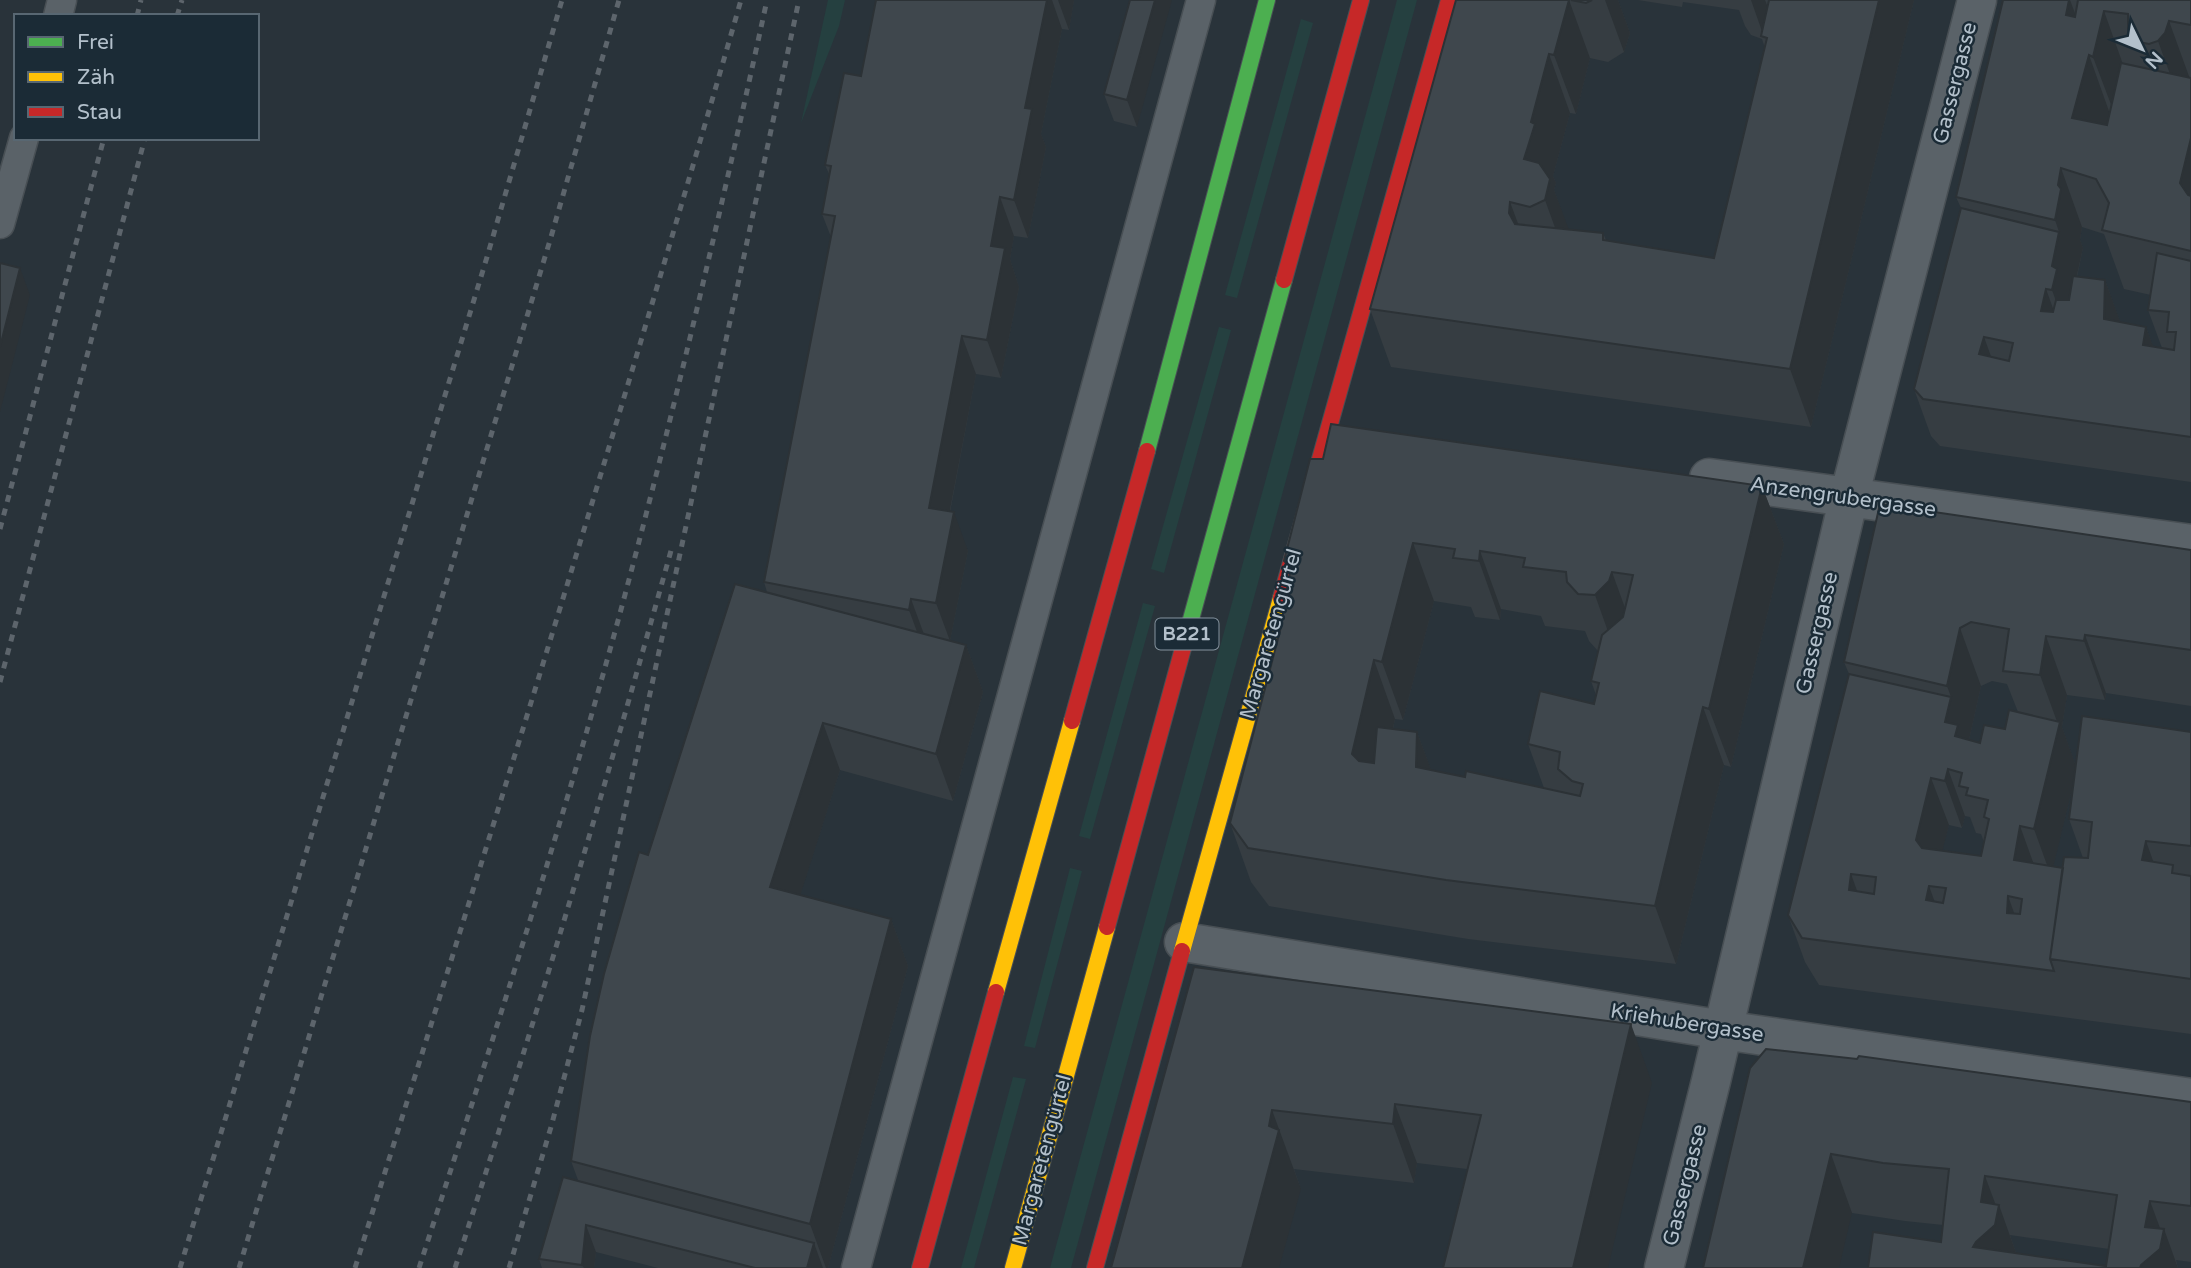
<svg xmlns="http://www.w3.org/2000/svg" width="2191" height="1268" font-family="'Varela Round',sans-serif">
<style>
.green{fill:#254040}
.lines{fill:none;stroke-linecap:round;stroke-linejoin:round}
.lane-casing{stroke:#484f54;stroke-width:31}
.street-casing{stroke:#484f54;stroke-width:41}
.fast-casing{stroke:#484f54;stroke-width:18}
.slow-casing{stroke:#484f54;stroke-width:18}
.jam-casing{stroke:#484f54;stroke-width:18}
.lane{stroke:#5a6268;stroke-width:28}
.street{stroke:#5a6268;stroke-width:38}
.fast{stroke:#4caf50;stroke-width:16}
.slow{stroke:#ffc107;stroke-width:16}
.jam{stroke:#c62828;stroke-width:16}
.rail{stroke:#5d656c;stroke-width:5;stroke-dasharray:7 7;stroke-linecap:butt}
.wall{fill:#363d42;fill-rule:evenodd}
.shaded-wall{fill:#2c3236}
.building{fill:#3f474d;stroke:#2c3236;stroke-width:2;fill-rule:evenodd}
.labels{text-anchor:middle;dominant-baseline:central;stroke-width:5;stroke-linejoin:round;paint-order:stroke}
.shield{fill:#1b2b36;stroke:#85939e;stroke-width:2}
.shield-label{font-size:19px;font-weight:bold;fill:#b3c0cb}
.street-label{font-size:21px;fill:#b3c0cb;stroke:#1b2b36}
</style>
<rect width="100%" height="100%" fill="#29333a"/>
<!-- green -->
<path class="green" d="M828,0H845L839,26L801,123Z
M1397,0H1417L1071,1268H1050Z
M1301,19L1313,23L1237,298L1225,295Z
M1219,327L1231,330L1164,573L1151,569Z
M1143,603L1155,606L1090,839L1079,836Z
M1070,868L1082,871L1035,1048L1024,1046Z
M1013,1077L1026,1079L974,1268H961Z"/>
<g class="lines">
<defs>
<path id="lane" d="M58,16L62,0
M0,224L24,138
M856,1268L1201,0"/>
<path id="street" d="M1709,478L2191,544
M1184,942L1723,1030L2191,1098
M1664,1268L1711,1081L1849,497L1977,0"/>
<path id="fast" d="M1147,451L1267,0
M1185,641L1284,280"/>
<path id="slow" d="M1182,951L1281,598
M996,992L1072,721
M1013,1268L1107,927"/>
<path id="jam" d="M1284,280L1361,0
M1281,598L1449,0
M1072,721L1147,451
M1107,927L1185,641
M920,1268L996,992
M1095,1268L1182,951"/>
</defs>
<!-- lane casing -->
<use href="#lane" class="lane-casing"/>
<!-- street casing -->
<use href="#street" class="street-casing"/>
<!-- fast casing -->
<use href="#fast" class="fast-casing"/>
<!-- slow casing -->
<use href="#slow" class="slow-casing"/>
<!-- jam casing -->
<use href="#jam" class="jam-casing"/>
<!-- lane -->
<use href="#lane" class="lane"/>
<!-- street -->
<use href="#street" class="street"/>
<!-- fast -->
<use href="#fast" class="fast"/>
<!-- slow -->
<use href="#slow" class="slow"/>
<!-- jam -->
<use href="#jam" class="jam"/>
<!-- rail -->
<path class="rail" d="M137,16L141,0
M177,16L182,0
M0,529L104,138
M0,682L145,138
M180,1268L487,257L562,0
M239,1268L551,237L619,0
M355,1268C487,846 619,425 741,0
M419,1268C489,1052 559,836 619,617C674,413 722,207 767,0
M455,1268C533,1029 605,789 672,547
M509,1268L551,1127L582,1010L799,0"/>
</g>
<!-- wall -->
<path class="wall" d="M876,0H1074L1069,30L1062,29L1041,134L1046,147L1028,238L1014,236L1010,259L1019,287L1001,378L976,374L950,512L968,551L950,641L966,645L983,692L953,801L840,770L800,895L891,919L908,966L828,1268H658L596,1252L594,1268H542L539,1259L578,1180L571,1161L648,855L767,592L764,582L831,237L822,214L830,176L825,165L861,76Z
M1130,0L1137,127L1114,121L1104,94Z
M1456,0H1618L1630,33L1624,52L1608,62L1590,58L1576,114L1570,113L1553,176L1556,183L1554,190L1568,229L1603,233L1606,240L1714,258L1765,48L1762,39L1751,35L1745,26L1739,10L1683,2L1682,7L1638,0H1914L1811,427L1391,367L1370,309Z
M2003,0H2191V482L1940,446L1931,436L1914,389L1961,208L1956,197ZM2082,227L2104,234L2124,289L2151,295L2148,310L2162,348L2153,347L2146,327L2120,322L2105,280L2077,277L2083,248L2080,240Z
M1762,486L1784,544L1731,767L1724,765L1676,964L1468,939L1269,906L1251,882L1230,823L1280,631L1289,576L1284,561ZM1434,601L1471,607L1475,617L1500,620L1501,609L1541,616L1545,626L1585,631L1589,641L1598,651L1591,681L1596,695L1594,704L1528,744L1544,788L1465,777L1431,770L1417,732L1393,729L1395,719L1403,720Z
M2191,550V706L2106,693L2105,700L2067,695L2062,727L2075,764L2191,732V1034L1819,985L1805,962L1788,915L1849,674L1844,662ZM1992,681L2007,684L2018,712L2005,729L1980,743L1969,740L1981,686ZM2072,789L2069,819L2083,858L2063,868L2053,866ZM1965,816L1970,817L1976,833L1981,834L1984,842L1981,856L1942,850L1949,825L1962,828Z
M1194,967L1652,1083L1467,1169L1417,1163L1414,1183L1294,1169L1301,1189Z
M1750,1068L2191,1102V1262L2176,1260L2178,1268H1868L1941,1242L1943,1225L1905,1221L1852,1213ZM2010,1235L2109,1249L2106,1266L2016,1253Z"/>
<!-- shaded-wall -->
<path class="shaded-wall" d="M1047,0H1052L1062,29L1041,134L1046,147L1028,238L1014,200L1025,108Z
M1058,0H1074L1069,30Z
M1155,0H1172L1137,127L1127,100Z
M1569,0L1590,58L1576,114L1554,55Z
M1605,0H1618L1630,33L1624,52Z
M1751,0H1765L1777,31L1764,37Z
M1879,0H1914L1811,427L1790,369Z
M2069,0H2070L2091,56L2089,55L2110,114L2094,176L2072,118L2066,15Z
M2104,11L2125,70L2115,115L2093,57Z
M2169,21L2190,79L2179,99L2158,41Z
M1549,54L1570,113L1553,176L1556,183L1554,190L1572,238L1566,258L1545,200L1524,159L1531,122Z
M2191,138V214L2180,183Z
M2061,168L2082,227L2080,240L2083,248L2070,306L2069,337L2052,290V266L2059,232L2055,220L2058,185Z
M1000,197L1014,236L1010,259L1019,287L1001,378L987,340L991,246Z
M1510,202L1532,261L1509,213Z
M20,268L30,295L0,412V347Z
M2105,280L2122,327L2104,319Z
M2046,289L2063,336L2041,311Z
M2146,327L2163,374L2143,345Z
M962,336L976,374L943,546L929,508Z
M1984,337L2001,384L1979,354Z
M1762,486L1784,544L1731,767L1709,709Z
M954,512L968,551L950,641L936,603Z
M1413,543L1434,601L1403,720L1382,662Z
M1480,551L1501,609L1500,620L1479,561Z
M1612,572L1633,630L1616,654L1595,595Z
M911,599L925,637L923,648L909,610Z
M1960,628L1981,686L1967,749L1945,722L1951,697L1947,686Z
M2085,635L2106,693L2105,700L2084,641Z
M2046,636L2067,695L2062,727L2077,769L2051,876L2034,829L2059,727L2040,675Z
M966,645L983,692L953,801L936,754Z
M1374,660L1395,719L1373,813L1352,754Z
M1703,707L1724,765L1676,964L1655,906Z
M823,723L840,770L788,934L770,887Z
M1417,732L1439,791L1416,767Z
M1948,769L1965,816L1962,828L1945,781Z
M1931,778L1949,825L1933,887L1916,840Z
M2020,826L2037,873L2014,860Z
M2146,841L2167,900L2142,860Z
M1851,874L1868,921L1849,890Z
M1929,886L1946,933L1926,900Z
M2008,896L2025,943L2007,913Z
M891,919L908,966L828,1268H826L810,1224Z
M1631,1024L1652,1083L1608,1268H1573Z
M1395,1104L1417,1163L1414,1183L1393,1124Z
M1272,1110L1301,1189L1279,1268H1242Z
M1831,1154L1852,1213L1839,1268H1803Z
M1985,1176L1998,1211L1999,1205L2020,1264L1973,1247Z
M2150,1201L2163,1236L2164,1229L2178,1268H2140L2145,1227Z
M586,1225L596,1252L594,1268H584L582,1265Z
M814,1243L823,1268H807Z"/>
<!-- building -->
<path class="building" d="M876,0H1047L1025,108L1032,109L1014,200L1000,197L991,246L1005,248L987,340L962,336L929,508L954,512L936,603L911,599L909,610L764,582L835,216L822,214L831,166L825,165L844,73L861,76Z
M1130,0H1155L1127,100L1104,94Z
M1456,0H1569L1554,55L1549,54L1531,122L1535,124L1524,159L1539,163L1550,179L1545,200L1530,207L1510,202L1509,213L1515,224L1603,233V240L1714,258L1767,38L1761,36L1769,0H1879L1790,369L1370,309Z
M1571,0H1592L1586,3Z
M2003,0H2069L2066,15L2075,17L2078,0H2191V25L2169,21L2165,33L2158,41L2149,44L2139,42L2133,37L2128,29V14L2104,11L2093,57L2089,55L2072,118L2107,125L2121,63L2191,78V138L2180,183L2188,195L2191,196V251L2102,230L2109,203L2096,179L2061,168L2058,185L2061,189L2055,220L1956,197Z
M1961,208L2059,232L2052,266L2057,269L2052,290L2046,289L2041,311L2053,312L2056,300H2069L2073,276L2105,280L2104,319L2146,327L2143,345L2174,350L2176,332H2167L2169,312L2148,310L2157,253L2191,261V437L1923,399L1914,389ZM1984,337L2013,343L2009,361L1979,354Z
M0,263L20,268L0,347Z
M1331,424L1762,486L1709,709L1703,707L1655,906L1446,880L1248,848L1230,823L1280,631L1291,567L1284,561L1310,459H1323ZM1413,543L1455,549L1453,558L1479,561L1480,551L1525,558L1523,567L1566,572L1567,582L1578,594L1595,595L1609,581L1612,572L1633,575L1623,617L1602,635L1591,681L1599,683L1594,704L1540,691L1528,744L1560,752L1558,769L1572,781L1583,784L1580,796L1466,771L1465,777L1416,767L1417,732L1377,727L1374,763L1359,761L1352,754L1374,660L1382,662Z
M1880,504L2191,550V650L2085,635L2084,641L2046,636L2040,675L2003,671L2009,629L1971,622L1960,628L1947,686L1844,662Z
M735,584L966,645L936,754L823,723L770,887L891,919L810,1224L571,1161L590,1036L604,974L639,852L648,855Z
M1849,674L1951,697L1945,722L1958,725L1955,736L1980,743L1984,725L2005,729L2009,710L2060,722L2034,829L2020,826L2014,860L2063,868L2050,959L2054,971L1802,938L1788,915ZM1948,769L1962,773L1959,786L1968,788L1966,795L1988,800L1984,817L1989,819L1981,856L1922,848L1916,840L1931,778L1945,781ZM1851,874L1876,877L1874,894L1849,890ZM1929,886L1946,888L1943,903L1926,900ZM2008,896L2022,899L2020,914L2007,913Z
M2082,716L2191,732V846L2146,841L2142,860L2173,865L2172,873L2191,876V979L2050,959L2064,857L2088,858L2092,822L2069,819Z
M1194,967L1631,1024L1573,1268H1443L1481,1115L1395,1104L1393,1124L1272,1110L1269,1126L1279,1130L1242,1268H1111Z
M1766,1049L1857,1059L1859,1056L2191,1102V1206L2150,1201L2145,1227L2164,1229L2160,1249L2141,1265L2140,1268H1868L1873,1232L1941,1242L1949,1169L1883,1163L1831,1154L1803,1268H1703L1750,1068ZM1985,1176L2117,1195L2106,1266L1973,1247L1976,1242L1995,1225L1999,1205L1981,1202Z
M563,1177L814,1243L807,1268H755L586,1225L582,1265L539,1259Z"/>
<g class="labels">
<!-- shield labels -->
<rect class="shield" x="1155.5" y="618.5" width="63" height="31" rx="5"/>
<g class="shield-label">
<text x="1187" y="634">B221</text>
</g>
<!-- street labels -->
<g class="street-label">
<text transform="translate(1955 83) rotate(-76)">Gassergasse</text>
<text transform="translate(1843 497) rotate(8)">Anzengrubergasse</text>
<text transform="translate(1817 633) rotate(-77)">Gassergasse</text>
<text transform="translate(1271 634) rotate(-74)">Margaretengürtel</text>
<text transform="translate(1687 1023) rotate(9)">Kriehubergasse</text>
<text transform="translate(1042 1160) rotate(-75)">Margaretengürtel</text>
<text transform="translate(1685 1185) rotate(-76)">Gassergasse</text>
</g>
</g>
<!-- legend -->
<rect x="14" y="14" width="245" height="126" fill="#1b2b36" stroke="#586772" stroke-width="2"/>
<rect x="28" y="37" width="35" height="10" fill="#4caf50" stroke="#586772" stroke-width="2"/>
<text x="77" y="49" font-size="21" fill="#b3c0cb">Frei</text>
<rect x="28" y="72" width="35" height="10" fill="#ffc107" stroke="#586772" stroke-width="2"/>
<text x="77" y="84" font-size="21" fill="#b3c0cb">Zäh</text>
<rect x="28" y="107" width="35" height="10" fill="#c62828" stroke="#586772" stroke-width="2"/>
<text x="77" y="119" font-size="21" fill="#b3c0cb">Stau</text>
<!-- north arrow -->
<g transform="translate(2142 49) rotate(133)" stroke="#1b2b36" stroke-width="5" paint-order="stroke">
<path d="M0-5L12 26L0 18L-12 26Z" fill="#b3c0cb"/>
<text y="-10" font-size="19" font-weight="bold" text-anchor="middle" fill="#b3c0cb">N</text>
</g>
</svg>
